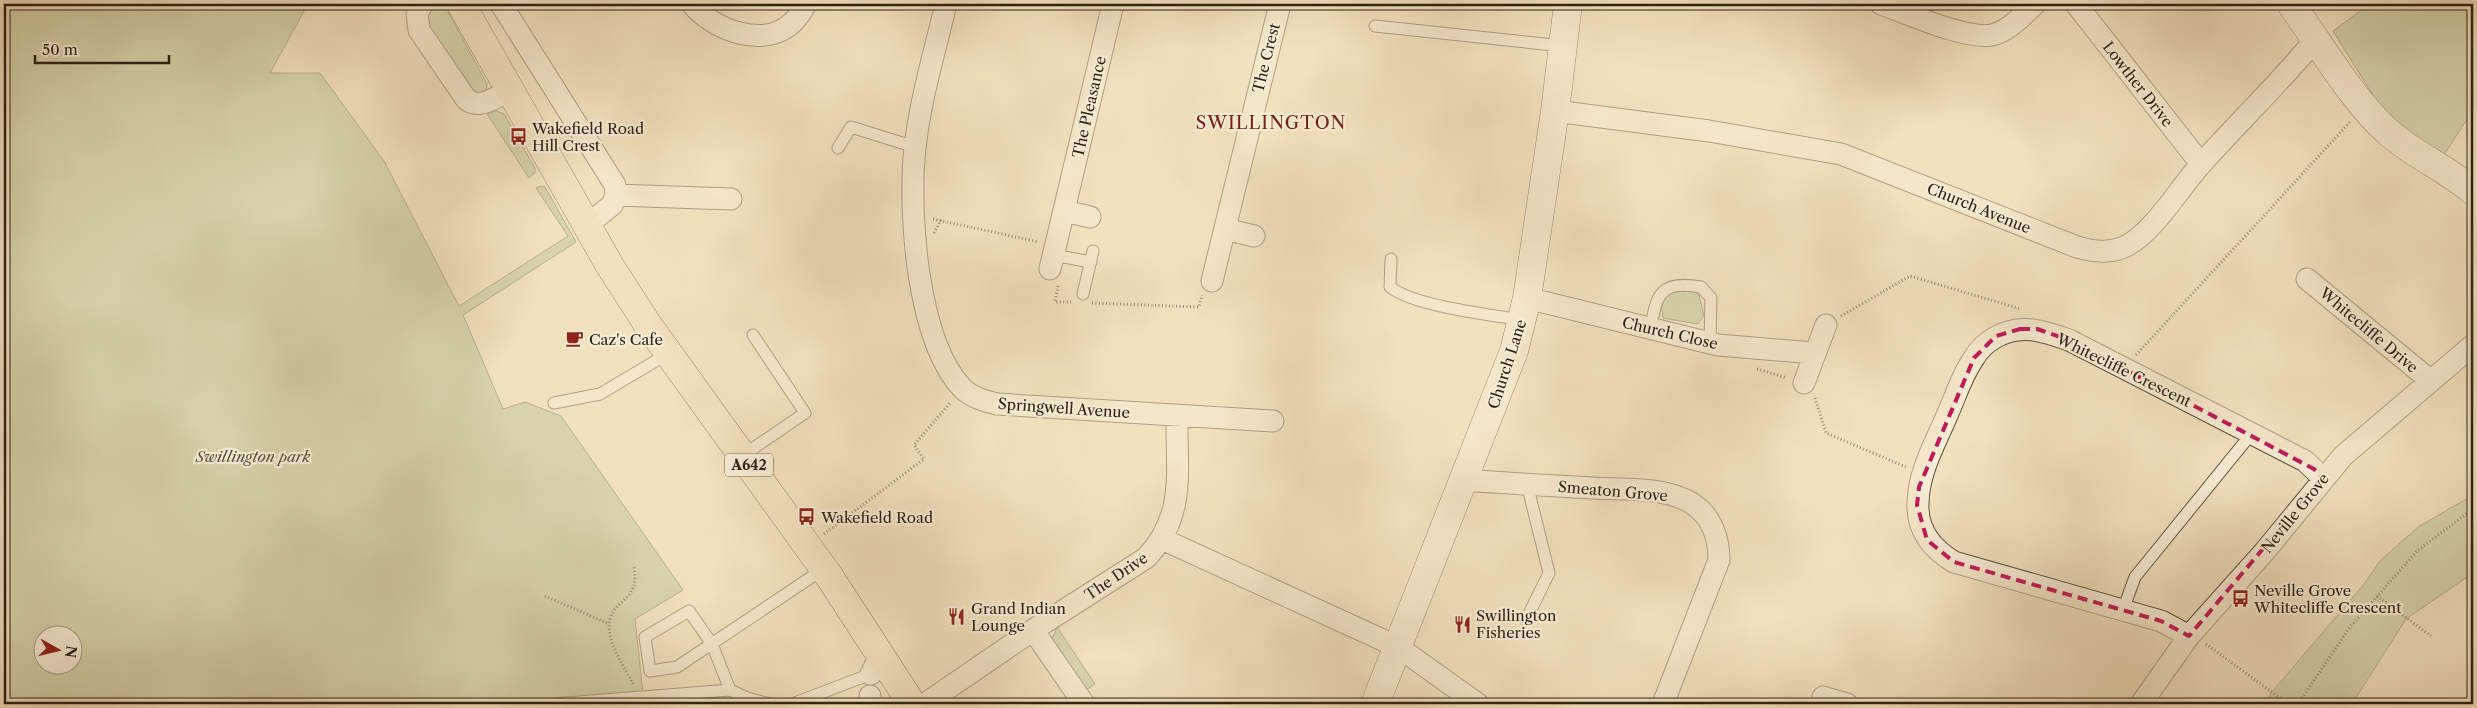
<svg xmlns="http://www.w3.org/2000/svg" width="2477" height="708" font-family="'Libre Caslon Text',serif">
<style>
.green{fill:#b5c495;stroke:#707356;fill-rule:evenodd}
.lines{fill:none;stroke-linecap:round;stroke-linejoin:round}
.lane-casing{stroke:#5e5240;stroke-width:13}
.street-casing{stroke:#5e5240;stroke-width:23}
.secondary-casing{stroke:#2c2216;stroke-width:29}
.primary-casing{stroke:#2c2216;stroke-width:29}
.path{stroke:#2c2216;stroke-width:3;stroke-dasharray:1 2.5;stroke-linecap:butt}
.lane{stroke:#f7ecd4;stroke-width:11}
.street{stroke:#f7ecd4;stroke-width:21}
.secondary{stroke:#f7ecd4;stroke-width:28}
.primary{stroke:#f2e1bd;stroke-width:28}
.marked{fill:none;stroke:#c2185b;stroke-width:4;stroke-dasharray:10 6;stroke-linejoin:round}
.labels{text-anchor:middle;dominant-baseline:central;stroke-width:4.5;stroke-linejoin:round;paint-order:stroke}
.shield{fill:#f7ecd4;stroke:#695f4f;stroke-width:1}
.shield-label{font-size:14px;font-weight:bold;fill:#2c2216}
.street-label{font-size:15px;fill:#2c2216;stroke:#f7ecd4}
.poi-label{font-size:15px;fill:#2c2216;stroke:#f7ecd4;text-anchor:start}
.park-label{font-size:15px;font-style:italic;fill:#55533c;stroke:#f7ecd4}
.quarter-label{font-size:18px;letter-spacing:1px;fill:#7a1f14;stroke:#f7ecd4}
</style>
<rect width="100%" height="100%" fill="#f2e1bd"/>
<filter id="stains"><feTurbulence type="fractalNoise" baseFrequency=".004" numOctaves="4"/><feColorMatrix values="0 0 0 0 .2 0 0 0 0 .09 0 0 0 0 .02 0 0 0 .5 -.17"/></filter>
<radialGradient id="worn" r=".72"><stop offset=".6" stop-color="#630" stop-opacity="0"/><stop offset="1" stop-color="#630" stop-opacity=".3"/></radialGradient>
<!-- green -->
<path class="green" d="M4,4H308L270,73H320L384,161L459,306L568,236L536,188L541,186L545,187L576,242L463,315L503,409L525,402L561,416L683,590L635,619L643,694L555,699L517,704H4ZM42,636H72V666H42Z
M431,4H441V6L446,8L487,84L486,91L475,96L426,27L423,13Z
M2370,4H2473V110L2440,161L2386,116L2333,31Z
M497,111L504,114L535,168V173L529,178L487,114Z
M1670,292L1693,291L1699,295L1704,315L1698,324L1663,318L1661,304Z
M2473,495V573L2406,619L2352,704H2265L2271,693L2365,583L2380,561L2418,527Z
M1057,627L1095,684L1086,690L1052,639Z"/>
<g class="lines">
<defs>
<path id="lane" d="M1375,26L1563,46
M838,148L851,127L915,147
M1053,255L1091,262
M1391,259L1390,287C1414,306 1490,315 1523,320
M1083,294L1093,251
M1651,328C1656,294 1661,280 1701,287L1711,298L1710,343
M554,403L600,394L669,353
M742,456L805,413L753,335
M2123,610L2135,577L2252,433
M1526,620L1549,573L1527,484
M730,690L712,644L689,611L645,637L650,671L677,667L810,578L824,569
M554,704L730,690L747,698L770,704
M792,704L871,674"/>
<path id="street" d="M422,4L417,14L419,30L466,99C479,111 497,96 511,90
M501,4L615,185L616,195
M692,4C713,30 764,49 792,23C798,18 802,10 806,4
M946,4C935,51 920,100 915,148C908,211 917,342 963,389C973,398 985,401 997,404L1273,421
M1881,4C1907,13 1966,40 1992,35C2009,31 2023,15 2035,4
M2076,4L2201,164
M1555,111L1709,131L1841,154L2077,247C2094,252 2112,254 2128,245C2155,230 2181,186 2202,163C2240,121 2280,82 2316,39
M1065,211L1090,217
M588,224L612,205L616,195L731,199
M1225,229L1254,236
M1050,269L1113,4
M2307,279L2431,381
M1212,281L1280,4
M1527,298L1718,345L1814,353
M1804,383L1826,325
M1463,480C1506,483 1549,486 1592,488C1623,490 1666,486 1693,504C1712,517 1719,539 1719,560L1663,704
M1162,539L1398,647L1478,704
M1033,630L1084,704
M2189,636L2161,621L1954,562C1932,549 1917,530 1918,504C1918,472 1936,442 1948,413C1956,395 1962,375 1974,358C1979,349 1987,342 1996,337C2021,323 2044,331 2069,340L2305,461L2323,478
M871,674L881,654
M870,696V704
M1823,697L1847,704
M925,704L1033,630L1146,558C1187,515 1176,470 1177,415
M2141,704L2189,636L2265,551L2343,456L2473,345"/>
<path id="secondary" d="M2291,4C2319,43 2353,101 2388,132C2414,155 2447,169 2473,191
M1375,704L1514,351L1527,298L1555,111L1568,4"/>
<path id="primary" d="M461,4L610,266L648,325L829,576L912,704"/>
</defs>
<!-- lane casing -->
<use href="#lane" class="lane-casing"/>
<!-- street casing -->
<use href="#street" class="street-casing"/>
<!-- secondary casing -->
<use href="#secondary" class="secondary-casing"/>
<!-- primary casing -->
<use href="#primary" class="primary-casing"/>
<!-- path -->
<path class="path" d="M933,219L1039,242
M934,233L941,220
M1058,286L1055,302H1071
M1092,303L1199,307L1202,295
M1841,316L1910,276L2021,309
M2136,355L2350,122
M1757,369L1787,378
M1815,398L1826,433L1906,467
M824,534L924,459L914,445L951,402
M545,596L609,624
M2377,596L2431,636
M2206,644L2288,704
M633,684C624,666 605,641 610,619C615,598 640,601 634,567
M2298,704L2350,627L2418,550L2473,509"/>
<!-- lane -->
<use href="#lane" class="lane"/>
<!-- street -->
<use href="#street" class="street"/>
<!-- secondary -->
<use href="#secondary" class="secondary"/>
<!-- primary -->
<use href="#primary" class="primary"/>
</g>
<!-- marked area -->
<path d="M0 0H2477V708H0ZM2020,329H2037L2069,340L2314,469L2323,478L2189,636L2161,621L1954,562L1927,540L1917,505L1919,487L1974,358L1996,336Z" fill="#f2e1bd" fill-opacity=".55" fill-rule="evenodd"/>
<path class="marked" d="M2020,329H2037L2069,340L2314,469L2323,478L2189,636L2161,621L1954,562L1927,540L1917,505L1919,487L1974,358L1996,336Z"/>
<!-- icons -->
<defs>
<symbol id="bus-bare" viewBox="-9 -9 18 18"><path d="M-5-6H5V4H4V6H2V4H-2V6H-4V4H-5ZM-3.5-4V0h7V-4ZM-3.5 1.2v1.5H-2V1.2ZM2 1.2v1.5H3.5V1.2Z" fill="#8f2418" stroke="#f7ecd4" stroke-width="2.5" paint-order="stroke"/></symbol>
<symbol id="cafe-bare" viewBox="-9 -9 18 18"><path d="M-5.5-4.5H6V0H3Q3 3.5 0 3.5H-2.5Q-5.5 3.5-5.5 0ZM3-3.2v2h1.7v-2ZM-6 4.5H4V6H-6Z" fill="#8f2418" stroke="#f7ecd4" stroke-width="2.5" paint-order="stroke"/></symbol>
<symbol id="restaurant-bare" viewBox="-9 -9 18 18"><path d="M-5-6h1v4h1v-4h1v4h1v-4h1v5L-1.5 .5V6h-2V.5L-5-1ZM5-6V6H3V1.5H1.5Q1.5-4 5-6Z" fill="#8f2418" stroke="#f7ecd4" stroke-width="2.5" paint-order="stroke"/></symbol>
</defs>
<g fill-rule="evenodd">
<use href="#bus-bare" x="506" y="124" width="25" height="25"/>
<use href="#cafe-bare" x="562" y="326" width="25" height="25"/>
<use href="#bus-bare" x="794" y="504" width="25" height="25"/>
<use href="#bus-bare" x="2228" y="586" width="25" height="25"/>
<use href="#restaurant-bare" x="944" y="604" width="25" height="25"/>
<use href="#restaurant-bare" x="1450" y="612" width="25" height="25"/>
</g>
<g class="labels">
<!-- shield labels -->
<rect class="shield" x="725" y="453.5" width="48" height="23" rx="4"/>
<g class="shield-label">
<text x="749" y="465">A642</text>
</g>
<!-- street labels -->
<g class="street-label">
<text transform="translate(1266 58) rotate(-76)">The Crest</text>
<text transform="translate(2138 84) rotate(52)">Lowther Drive</text>
<text transform="translate(1089 107) rotate(-77)">The Pleasance</text>
<text transform="translate(1979 208) rotate(22)">Church Avenue</text>
<text transform="translate(2369 330) rotate(40)">Whitecliffe Drive</text>
<text transform="translate(1670 333) rotate(13)">Church Close</text>
<text transform="translate(1507 364) rotate(-72)">Church Lane</text>
<text transform="translate(2124 370) rotate(26)">Whitecliffe Crescent</text>
<text transform="translate(1064 408) rotate(4)">Springwell Avenue</text>
<text transform="translate(1613 491) rotate(5)">Smeaton Grove</text>
<text transform="translate(2295 513) rotate(-51)">Neville Grove</text>
<text transform="translate(1116 576) rotate(-34)">The Drive</text>
</g>
<!-- poi labels -->
<g class="poi-label">
<text x="532" y="128">Wakefield Road<tspan x="532" dy="17">Hill Crest</tspan></text>
<text x="589" y="339">Caz's Cafe</text>
<text x="821" y="517">Wakefield Road</text>
<text x="2254" y="590">Neville Grove<tspan x="2254" dy="17">Whitecliffe Crescent</tspan></text>
<text x="971" y="608">Grand Indian<tspan x="971" dy="17">Lounge</tspan></text>
<text x="1476" y="615">Swillington<tspan x="1476" dy="17">Fisheries</tspan></text>
</g>
<!-- park labels -->
<g class="park-label">
<text x="253" y="456">Swillington park</text>
</g>
<!-- quarter labels -->
<g class="quarter-label">
<text x="1271" y="123">SWILLINGTON</text>
</g>
</g>
<!-- margin -->
<rect width="2477" height="708" fill="none" stroke="#f2e1bd" stroke-width="20"/>
<rect x="5" y="5" width="2467" height="698" fill="none" stroke="#2c2216" stroke-width="2.5"/>
<rect x="10" y="10" width="2457" height="688" fill="none" stroke="#2c2216"/>
<!-- north arrow -->
<g transform="translate(58 650) rotate(98)"><circle r="24" fill="#f7ecd4" stroke="#a69b88"/>
<path d="M0-4L9 19L0 12L-9 19Z" fill="#8f2418"/>
<text y="-8" font-size="14" font-weight="bold" text-anchor="middle" fill="#2c2216">N</text>
</g>
<!-- scale -->
<path d="M35 55v8h134v-8" fill="none" stroke="#2c2216" stroke-width="2.5"/>
<text x="42" y="55" font-size="15" fill="#2c2216" stroke="#f7ecd4" stroke-width="4" paint-order="stroke">50 m</text>
<rect width="100%" height="100%" filter="url(#stains)"/>
<rect width="100%" height="100%" fill="url(#worn)"/>
</svg>
